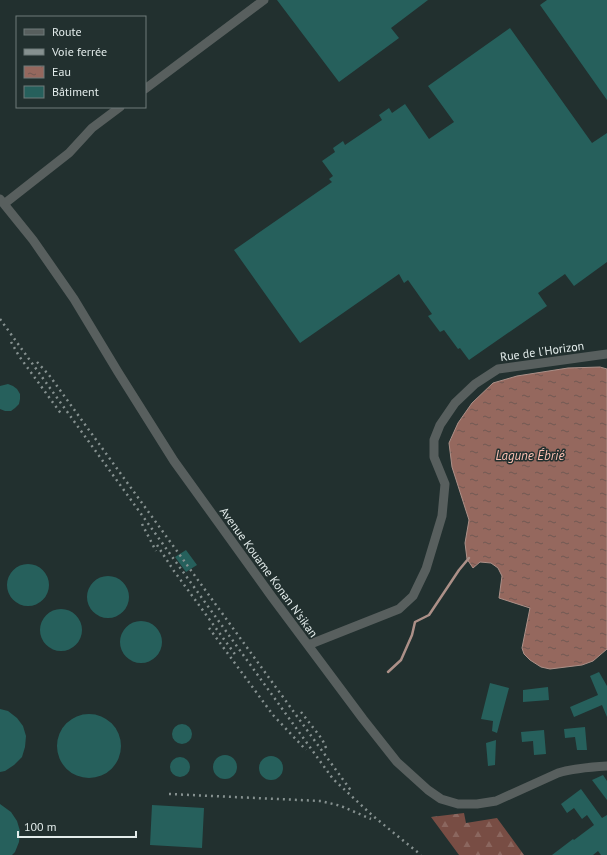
<svg xmlns="http://www.w3.org/2000/svg" width="607" height="855" font-family="'PT Sans',sans-serif">
<style>
.forest{fill:url(#forest-firs)}
.water{fill:url(#water-ripples);stroke:#ac9088}
.lines{fill:none;stroke-linecap:round;stroke-linejoin:round}
.stream{stroke:#ac9088;stroke-width:2.5}
.building{fill:#26605c}
.minor{stroke:#585f5e;stroke-width:9}
.rail{stroke:#869190;stroke-width:2.5;stroke-dasharray:2 4;stroke-linecap:butt}
.labels{text-anchor:middle;dominant-baseline:central;stroke-width:3;stroke-linejoin:round;paint-order:stroke}
.street-label{font-size:12px;fill:#e3eceb;stroke:#22302f}
.water-label{font-size:13px;font-style:italic;fill:#fdc1b3;stroke:#22302f}
</style>
<defs>
<pattern id="forest-firs" width="22" height="20" patternUnits="userSpaceOnUse"><rect width="22" height="20" fill="#784d44"/><path d="M5 1l3.5 6h-7zM16 11l3.5 6h-7z" fill="#8b675f"/></pattern>
<pattern id="water-ripples" width="26" height="14" patternUnits="userSpaceOnUse"><rect width="26" height="14" fill="#95685e"/><path d="M2 4q2-2 4 0t4 0M15 11q2-2 4 0t4 0" fill="none" stroke="#715953"/></pattern>
</defs>
<rect width="100%" height="100%" fill="#22302f"/>
<!-- forest -->
<path class="forest" d="M464,813L466,823L497,818L524,855H459L431,817Z"/>
<!-- water -->
<path class="water" d="M600,367L607,369V649L593,661L582,665L550,669L541,667L530,660L524,654L522,648L530,608L499,598L502,576L498,568L491,563L480,562L473,568L467,559L465,543L469,520L452,467L449,443L458,423L472,403L493,383L517,376L568,368Z"/>
<g class="lines">
<!-- stream -->
<path class="stream" d="M388,672L401,660L412,635L415,622L429,615L459,570L469,558"/>
</g>
<!-- building -->
<path class="building" d="M277,0H428L391,28L399,38L339,82Z
M547,0H607V100L540,5Z
M510,28L592,143L607,133V262L574,286L565,274L538,293L547,306L469,360L460,348L458,349L444,330L440,332L428,316L432,314L408,280L404,283L399,274L300,343L234,250L332,182L329,179L333,176L322,161L335,152L333,148L343,141L345,145L382,120L379,115L389,108L392,113L405,104L429,139L454,122L428,86Z
M8,384L13,386L17,389L20,394V399L19,404L15,408L11,411H5L0,409V386Z
M186,550L197,565L186,572L175,557Z
M7 585a21 21 0 1 1 42 0a21 21 0 1 1-42 0Z
M87 597a21 21 0 1 1 42 0a21 21 0 1 1-42 0Z
M40 630a21 21 0 1 1 42 0a21 21 0 1 1-42 0Z
M120 642a21 21 0 1 1 42 0a21 21 0 1 1-42 0Z
M599,672L607,686V717L602,705L574,717L570,707L598,695L590,676Z
M490,683L509,688L497,733L492,731L493,721L481,719Z
M548,687L549,700L523,702V690Z
M0,709L8,711L17,718L23,726L26,736L25,747L22,757L14,765L5,771L0,772Z
M57 746a32 32 0 1 1 64 0a32 32 0 1 1-64 0Z
M172 734a10 10 0 1 1 20 0a10 10 0 1 1-20 0Z
M585,727L587,750H577L575,737L565,738L564,729Z
M544,730L546,754L534,755L533,741L522,742L521,732Z
M496,740L495,765L488,766L486,743Z
M213 767a12 12 0 1 1 24 0a12 12 0 1 1-24 0Z
M259 768a12 12 0 1 1 24 0a12 12 0 1 1-24 0Z
M170 767a10 10 0 1 1 20 0a10 10 0 1 1-20 0Z
M603,775L607,781V800L592,780Z
M581,789L602,818L607,815V855H601L598,851L593,855H552L573,839L574,840L594,825L587,815L582,819L574,808L567,813L561,804Z
M0,804L11,812L17,821L20,831L19,842L15,852L12,855H0Z
M152,805L204,808L202,848L150,845Z"/>
<g class="lines">
<!-- minor -->
<path class="minor" d="M145,89L264,0
M0,199L33,240L74,299L118,372L174,461L272,597L363,719L397,762L428,790L441,799L458,804H477L496,801L558,773C574,768 590,767 607,766
M4,204L69,153L92,128L120,107
M308,645L399,609L413,596L426,569L442,516L445,484L434,457V440L440,425L455,403L475,384L498,369L607,354"/>
<!-- rail -->
<path class="rail" d="M0,319L333,779L373,816L421,855
M11,342L19,356L62,415
M37,362L49,375L352,792
M142,524L156,551
M157,545L174,571L237,657
M209,628L273,715L306,750
M301,712L322,739L327,750
M169,794L321,801L341,806L371,819"/>
</g>
<g class="labels">
<!-- street labels -->
<g class="street-label">
<text transform="translate(542 351) rotate(-8)">Rue de l'Horizon</text>
<text transform="translate(269 572) rotate(54)">Avenue Kouame Konan N'sikan</text>
</g>
<!-- water labels -->
<g class="water-label">
<text x="530" y="455">Lagune Ébrié</text>
</g>
</g>
<!-- legend -->
<rect x="16" y="16" width="130" height="92" fill="#22302f" stroke="#6f7b7a"/>
<rect x="24" y="29" width="20" height="6" fill="#585f5e" stroke="#6f7b7a"/>
<text x="52" y="36" font-size="12" fill="#e3eceb">Route</text>
<rect x="24" y="49" width="20" height="6" fill="#869190" stroke="#6f7b7a"/>
<text x="52" y="56" font-size="12" fill="#e3eceb">Voie ferrée</text>
<rect x="24" y="66" width="20" height="12" fill="url(#water-ripples)" stroke="#6f7b7a"/>
<text x="52" y="76" font-size="12" fill="#e3eceb">Eau</text>
<rect x="24" y="86" width="20" height="12" fill="#26605c" stroke="#6f7b7a"/>
<text x="52" y="96" font-size="12" fill="#e3eceb">Bâtiment</text>
<!-- scale -->
<path d="M18 831v6h118v-6" fill="none" stroke="#e3eceb" stroke-width="2"/>
<text x="24" y="831" font-size="12" fill="#e3eceb" stroke="#22302f" stroke-width="3" paint-order="stroke">100 m</text>
</svg>
